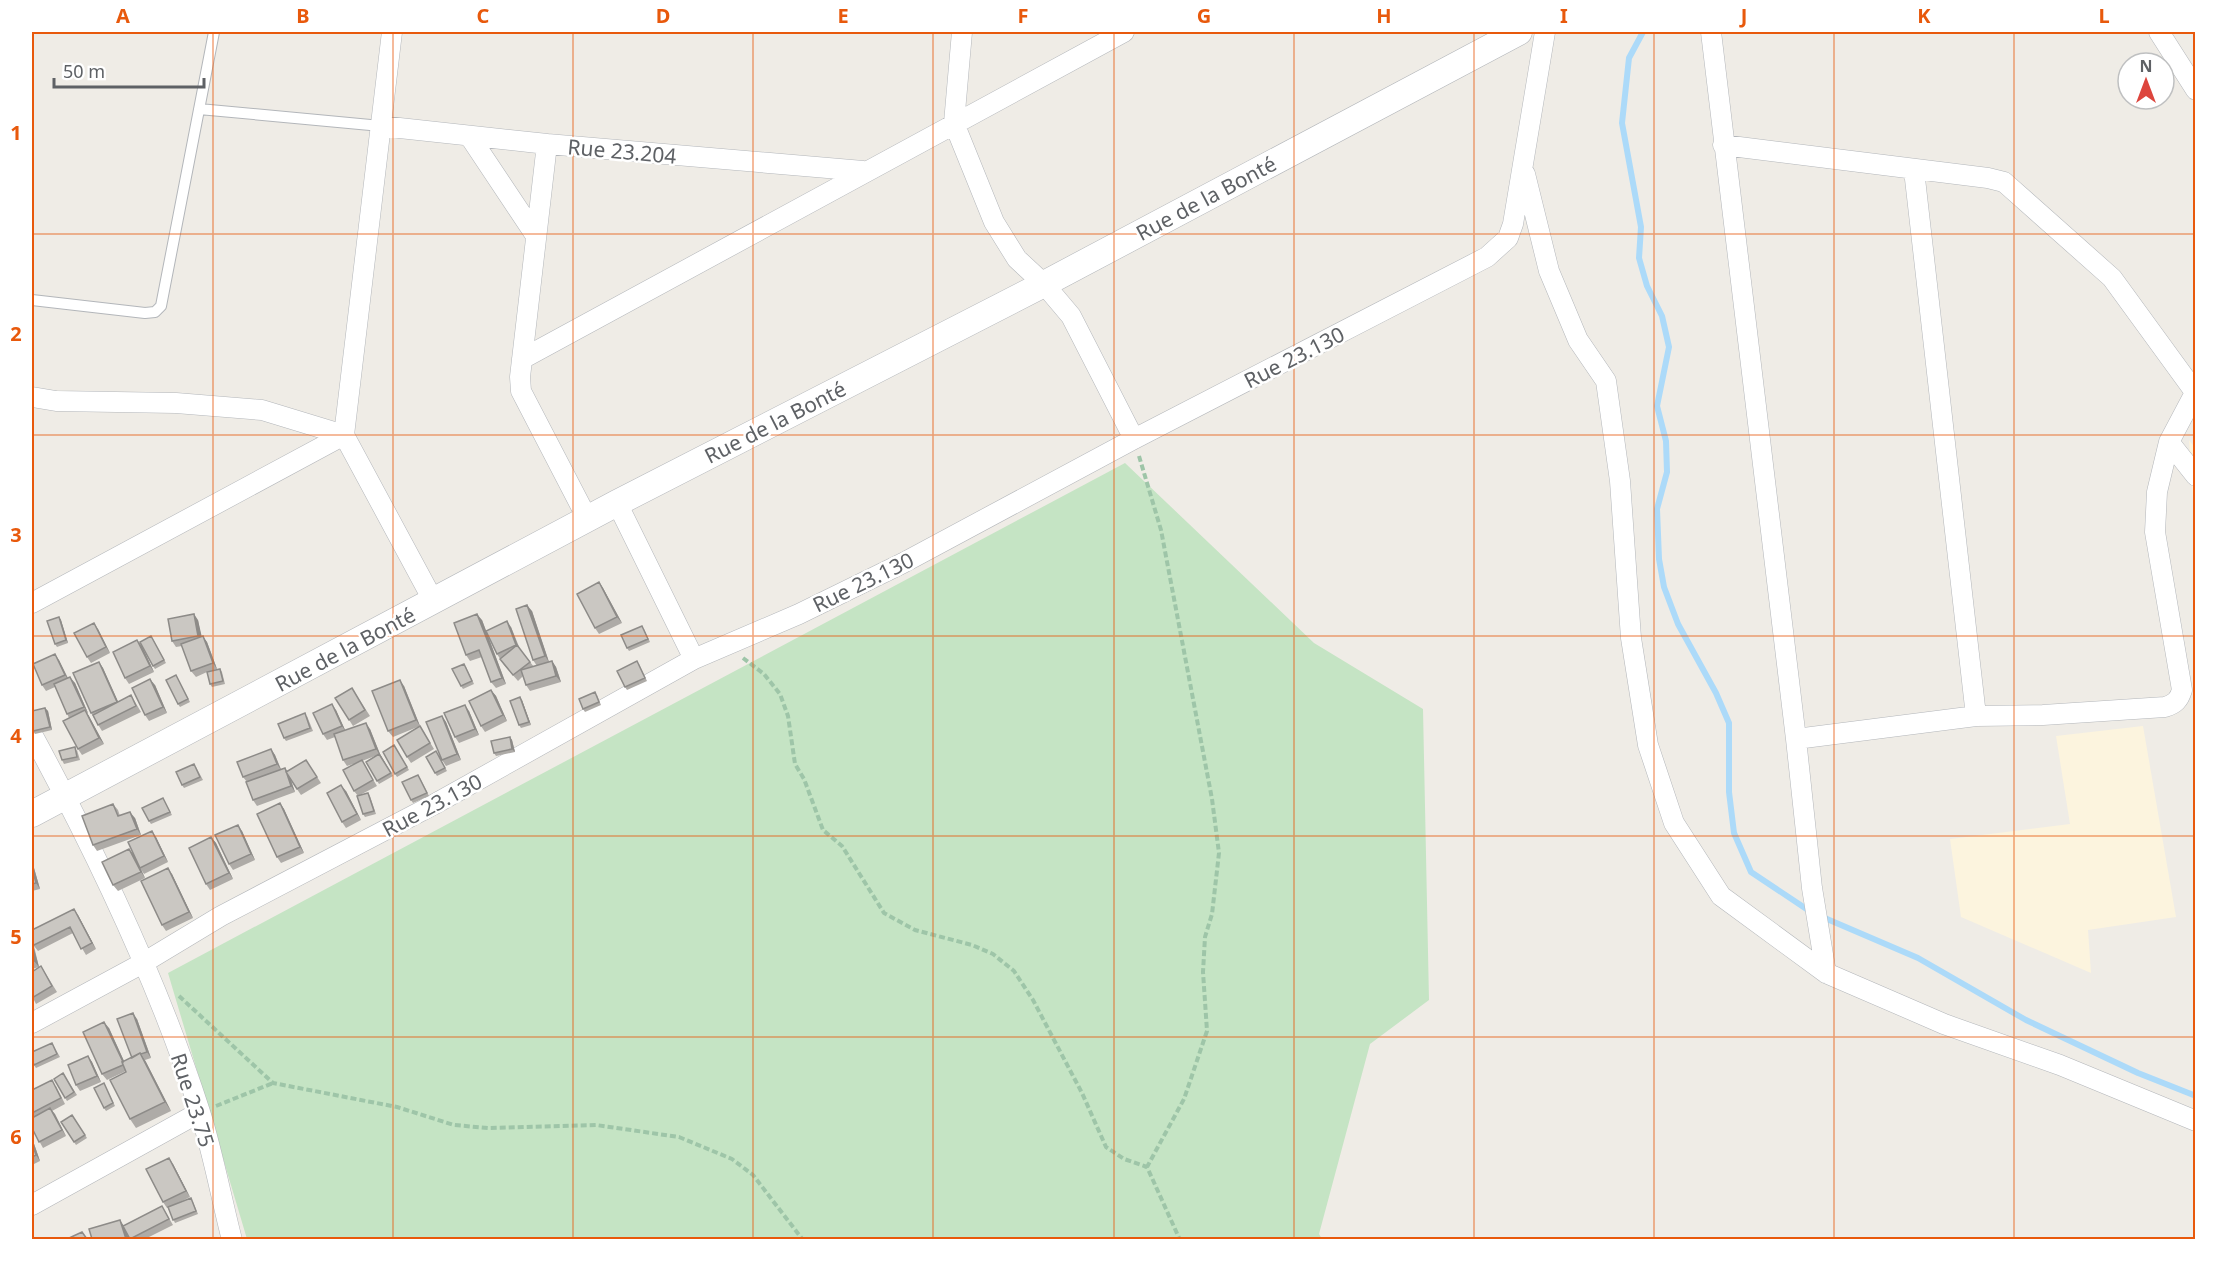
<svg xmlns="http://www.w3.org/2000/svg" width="2227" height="1271" font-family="'Noto Sans',sans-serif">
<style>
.commercial{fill:#fcf4de}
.green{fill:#c5e4c4}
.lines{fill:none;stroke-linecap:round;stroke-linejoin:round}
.stream{stroke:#acdaf9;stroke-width:6}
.service-casing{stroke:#b3b6ba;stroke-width:12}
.minor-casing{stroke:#b3b6ba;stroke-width:21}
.tertiary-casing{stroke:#b3b6ba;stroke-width:27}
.path{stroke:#9ec5a8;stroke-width:4;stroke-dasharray:6 3;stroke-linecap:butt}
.service{stroke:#fff;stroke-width:10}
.minor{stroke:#fff;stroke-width:20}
.tertiary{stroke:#fff;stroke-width:26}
.wall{fill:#aeaba7}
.shaded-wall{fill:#8d8b88}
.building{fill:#cac7c2;stroke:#8d8b88;stroke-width:1.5}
.grid{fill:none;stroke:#e8590c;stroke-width:1.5;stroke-opacity:0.55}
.labels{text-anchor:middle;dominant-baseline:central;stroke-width:5;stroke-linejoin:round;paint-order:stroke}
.street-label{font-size:21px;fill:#5e6165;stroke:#fff}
.neatline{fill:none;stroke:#e8590c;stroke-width:2}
.grid-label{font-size:20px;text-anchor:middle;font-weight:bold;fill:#e8590c}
</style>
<rect width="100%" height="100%" fill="#efece6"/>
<!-- commercial -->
<path class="commercial" d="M2189,440L2195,448V530Z
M2143,726L2176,917L2088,930L2091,973L1961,917L1950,839L2070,824L2056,736Z"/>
<!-- green -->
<path class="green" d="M1125,463L1314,643L1423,709L1429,1000L1370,1044L1319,1234L1322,1239H247L168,973Z"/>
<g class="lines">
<!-- stream -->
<path class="stream" d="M1643,32L1629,58L1622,123L1641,227L1639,258L1647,286L1662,316L1669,347L1657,406L1666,441L1667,472L1657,509L1659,559L1664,587L1678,624L1716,693L1729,723V792L1734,833L1751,872L1811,912
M1820,916L1918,958L2026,1020L2138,1073L2196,1096"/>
<defs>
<path id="service" d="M199,109L381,126
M32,300L145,313L155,312L161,306L214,32"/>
<path id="minor" d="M392,32L344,435L434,602
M962,32L954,123L994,222L1017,259L1044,284L1071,316L1134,439
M1711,32L1796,739L1812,888L1826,973
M2159,32L2196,90
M381,126L547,144L863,171
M470,137L536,236
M547,144L520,377L521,391L588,520
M1723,145L1988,178L2004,182L2112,278L2195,392
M1914,170L1976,716L2043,715L2165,707C2175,704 2179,700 2182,690L2155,532L2157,492L2169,442L2196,391
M1525,174L1549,271L1578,340L1606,381L1620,481L1631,638L1648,745L1674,823L1721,896L1826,973L1944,1024L2060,1065L2196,1121
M522,359L1124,32
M32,397L56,401L176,403L262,410L344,435
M2169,442L2196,476
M617,503L694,659
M32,603L344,435
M32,734C97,854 158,981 200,1112C213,1153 221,1197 232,1240
M1796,739L1976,716
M32,1023L143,963L221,916L433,805L694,659L799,614L903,563L1134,439L1487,257L1508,238L1513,224L1545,32
M32,1205L200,1112"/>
<path id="tertiary" d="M32,814L617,503L1044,284L1519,32"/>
</defs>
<!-- service casing -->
<use href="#service" class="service-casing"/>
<!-- minor casing -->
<use href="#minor" class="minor-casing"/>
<!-- tertiary casing -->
<use href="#tertiary" class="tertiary-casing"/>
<!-- path -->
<path class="path" d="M1139,456L1161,530L1212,799L1219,853L1212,914L1205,937L1203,972L1207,1031L1184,1099L1147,1167
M743,658L764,674L780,694L788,716L795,764L804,779L823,830L842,846L884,913L915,930L972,945L993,954L1014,971L1033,1000L1082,1093L1106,1147L1124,1159L1147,1167L1180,1240
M179,996L273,1083L397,1107L454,1125L488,1128L596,1125L679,1137L732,1159L753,1175L803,1240
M216,1106L273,1083"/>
<!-- service -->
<use href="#service" class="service"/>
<!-- minor -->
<use href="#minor" class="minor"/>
<!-- tertiary -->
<use href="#tertiary" class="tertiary"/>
</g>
<!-- wall -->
<path class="wall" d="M599,582L603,588L622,623L599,634L595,628Z
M532,611L549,662L552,661L556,667L561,682L530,691L526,685L523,676L518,681L504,665L497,654L511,627L520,649L534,667L537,666L533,660Z
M59,617L61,620L68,643L57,647L55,644Z
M198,620L201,636L207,642L217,669L211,671L220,669L222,672L225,684L212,687L210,684L207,672L196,677L191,671L182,646L176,647L172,641Z
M482,620L506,684L496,688L491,682L482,657L470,661L466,655Z
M98,629L110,653L91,663L87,657Z
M644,629L650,642L629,651L627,648Z
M153,639L166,663L155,669L153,666Z
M142,646L154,672L129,684L125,678Z
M59,660L68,678L75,683L88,713H87L104,744L82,755L78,749L69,718L55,687L46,691L42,685Z
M99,662L103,668L118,702L131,695L141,712L102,731L91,713Z
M639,664L647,681L627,690L625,687Z
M466,667L474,684L463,689L461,686Z
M176,675L190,702L180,707L178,704Z
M155,685L167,713L149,721L145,715Z
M404,686L420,726L393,737L388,731Z
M352,688L370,716L353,726L335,698Z
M491,690L496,696L507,721L485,732L481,726Z
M597,695L601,705L585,712L583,709Z
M522,700L531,725L521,728L519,725Z
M45,708L48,711L52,730L35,734L33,731Z
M336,710L345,730L370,729L380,754L393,776L379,784L366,762L375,756L362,761L377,786L360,795L368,793L370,796L376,814L365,817L363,814L358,796L354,791L353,764L347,766L343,760L335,737L327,740L323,734Z
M469,711L479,735L459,743L455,737Z
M307,716L313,731L286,741L284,738Z
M442,716L446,722L461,760L446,766L442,760Z
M420,726L434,749L411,763L407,757Z
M510,737L512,740L515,752L496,756L494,753Z
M396,748L409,770L397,777L395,774Z
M271,749L275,755L281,769L287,771L306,760L321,783L301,795L290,779L295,792L257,806L253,800L247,782L243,777Z
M77,750L80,760L64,764L62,760Z
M436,751L447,771L437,776L435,773Z
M196,767L203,780L184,788L182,785Z
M420,778L429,796L413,803L411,800Z
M346,791L361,820L346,828L342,822Z
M163,798L172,815L151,824L149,821Z
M280,803L284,809L304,853L281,863L277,857Z
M113,804L118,810L120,816L135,818L141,835L97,851L93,845Z
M242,831L255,860L233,870L229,864Z
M156,837L168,862L144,874L140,868Z
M211,837L216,843L233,879L210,890L206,884Z
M129,849L134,855L145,878L118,891L113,885Z
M32,861L40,889L32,891Z
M172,874L193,918L166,931L162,925Z
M78,915L96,949L86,955L73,933L38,951L34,946L39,967L32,969V942Z
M41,966L57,992L36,1004L32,996Z
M137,1019L151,1058L145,1060L171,1111L136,1128L130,1119L126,1071L107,1080L102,1074L109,1028L124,1061L132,1058Z
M52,1043L60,1057L36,1068L34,1065Z
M88,1056L92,1062L101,1082L80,1091L76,1085Z
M63,1073L77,1095L67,1101L54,1079Z
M104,1083L115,1106L106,1111L104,1108Z
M56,1086L65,1104L52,1111L66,1136L43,1148L32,1128V1090Z
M72,1115L87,1138L76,1145L61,1122Z
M32,1138L40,1161L32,1165Z
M173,1164L190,1197L174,1205L193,1202L198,1214L175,1223L168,1208H167L163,1202Z
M162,1206L173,1225L145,1239H131L126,1231L129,1239H92L124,1226Z"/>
<!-- shaded-wall -->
<path class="shaded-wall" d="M599,582L603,588L622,623L617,617Z
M527,605L532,611L549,662L545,656Z
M194,614L198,620L203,642L198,636Z
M477,614L482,620L506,684L502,678Z
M59,617L61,620L68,643L66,640Z
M507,621L511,627L520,651L516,645Z
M94,623L98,629L110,653L106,647Z
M203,636L207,642L217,669L213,663Z
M137,640L142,646L154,672L150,666Z
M55,654L59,660L69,681L65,675Z
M552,661L556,667L561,682L556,676Z
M99,662L103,668L121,708L117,702Z
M70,677L75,683L88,713L84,707Z
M150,679L155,685L167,713L163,707Z
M400,680L404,686L420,726L416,720Z
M491,690L496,696L507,721L503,715Z
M520,697L522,700L531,725L529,722Z
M332,704L336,710L346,732L342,726Z
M465,705L469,711L479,735L475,729Z
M45,708L48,711L52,730L50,727Z
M85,710L89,716L104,744L99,738Z
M442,716L446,722L461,760L457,754Z
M366,723L370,729L380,754L393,776L376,749Z
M510,737L512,740L515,752L512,749Z
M271,749L275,755L281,770L277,764Z
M285,768L289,774L295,792L291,786Z
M341,785L346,791L361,820L357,814Z
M280,803L284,809L304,853L300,847Z
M130,812L135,818L141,835L137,829Z
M238,825L242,831L255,860L251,854Z
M152,831L156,837L168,862L164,856Z
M211,837L216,843L233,879L229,873Z
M129,849L134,855L145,878L141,872Z
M32,861L40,889L36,883L32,868Z
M168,868L172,874L193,918L189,912Z
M74,909L78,915L96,949L92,943Z
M32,942L33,945L39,967L34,961L32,949Z
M133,1013L137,1019L151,1058L147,1052Z
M104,1022L109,1028L128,1070L124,1064Z
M140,1053L146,1062L171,1111L165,1102Z
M88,1056L92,1062L101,1082L97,1076Z
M50,1108L55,1114L66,1136L62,1130Z
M32,1138L40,1161L36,1155L32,1143Z
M169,1158L173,1164L190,1197L186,1191Z
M120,1220L124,1226L129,1239H126Z"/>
<!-- building -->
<path class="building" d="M599,582L617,617L595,628L577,594Z
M527,605L545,656L533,660L516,609Z
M194,614L198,636L172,641L168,619Z
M477,614L502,678L491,682L479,650L466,655L454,623Z
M59,617L66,640L55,644L47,621Z
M507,621L516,645L497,654L486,631Z
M94,623L106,647L87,657L74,633Z
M642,626L648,639L627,648L621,635Z
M151,636L164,660L153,666L140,642Z
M203,636L213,663L191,671L181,644Z
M137,640L150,666L125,678L113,652Z
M517,645L530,662L513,675L500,659Z
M55,654L65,675L42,685L33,664Z
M552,661L556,676L526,685L521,670Z
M637,661L645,678L625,687L617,671Z
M99,662L117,702L91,713L73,673Z
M464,664L472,681L461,686L452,669Z
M220,669L223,681L210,684L207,672Z
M176,675L188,699L178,704L166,680Z
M70,677L84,707L67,714L54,684Z
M150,679L163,707L145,715L132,688Z
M400,680L416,720L388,731L372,691Z
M352,688L365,710L349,720L335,698Z
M491,690L503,715L481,726L469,701Z
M595,692L599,702L583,709L579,699Z
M131,695L136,706L98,725L93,715Z
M520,697L529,722L519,725L510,701Z
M332,704L342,726L323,734L313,713Z
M465,705L475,729L455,737L444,713Z
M45,708L50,727L33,731L32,725V711Z
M85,710L99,738L78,749L63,721Z
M305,713L310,728L284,738L278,724Z
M442,716L457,754L442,760L426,722Z
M366,723L376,749L343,760L334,734Z
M420,726L430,743L407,757L397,740Z
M510,737L512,749L494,753L491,741Z
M394,745L407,767L395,774L383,752Z
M75,747L77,757L62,760L59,751Z
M271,749L277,764L243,777L237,762Z
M436,751L445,768L435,773L426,757Z
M379,754L391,773L377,781L366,762Z
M306,760L317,777L297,789L286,772Z
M362,760L373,780L354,791L343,770Z
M194,764L200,777L182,785L176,772Z
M285,768L291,786L253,800L246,782Z
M418,775L427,793L411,800L402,782Z
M341,785L357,814L342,822L327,793Z
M368,793L374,811L363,814L357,796Z
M163,798L170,812L149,821L142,808Z
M280,803L300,847L277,857L257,814Z
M113,804L118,816L130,812L137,829L93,845L82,816Z
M238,825L251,854L229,864L215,835Z
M152,831L164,856L140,868L128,842Z
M211,837L229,873L206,884L189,848Z
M129,849L141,872L113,885L102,862Z
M32,868L36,883L32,884Z
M168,868L189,912L162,925L141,881Z
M74,909L92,943L81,949L70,927L34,945L32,942V930Z
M32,949L34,961L32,962Z
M41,966L52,986L32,998V972Z
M133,1013L147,1052L141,1054L140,1053L132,1058L117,1019Z
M104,1022L123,1062H122L123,1065L102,1074L83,1032Z
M52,1043L57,1054L34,1065L32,1059V1052Z
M140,1053L165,1102L130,1119L110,1080L126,1072L122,1062Z
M88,1056L97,1076L76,1085L68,1065Z
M63,1073L74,1092L65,1098L54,1079Z
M52,1080L61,1098L32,1113V1090Z
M104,1083L113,1103L104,1108L94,1088Z
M50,1108L62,1130L39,1142L32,1128V1118Z
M72,1115L85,1135L74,1142L61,1122Z
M32,1143L36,1155L32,1157Z
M169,1158L186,1191L163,1202L146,1169Z
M191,1198L196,1211L173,1220L168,1207Z
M162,1206L169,1219L130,1239L123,1226Z
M120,1220L126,1239H92L89,1229Z
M82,1232L87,1239H67Z"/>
<!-- grid -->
<path class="grid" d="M213,32V1240M393,32V1240M573,32V1240M753,32V1240M933,32V1240M1114,32V1240M1294,32V1240M1474,32V1240M1654,32V1240M1834,32V1240M2014,32V1240M32,234H2196M32,435H2196M32,636H2196M32,836H2196M32,1037H2196"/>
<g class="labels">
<!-- street labels -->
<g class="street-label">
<text transform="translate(622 151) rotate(5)">Rue 23.204</text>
<text transform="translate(1206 198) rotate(-28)">Rue de la Bonté</text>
<text transform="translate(1294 357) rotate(-27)">Rue 23.130</text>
<text transform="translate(775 422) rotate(-27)">Rue de la Bonté</text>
<text transform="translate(863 582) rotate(-26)">Rue 23.130</text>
<text transform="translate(345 649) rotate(-28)">Rue de la Bonté</text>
<text transform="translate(432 805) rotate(-28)">Rue 23.130</text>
<text transform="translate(193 1100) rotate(72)">Rue 23.75</text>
</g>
</g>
<!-- border -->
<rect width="2227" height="1271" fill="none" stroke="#ffffff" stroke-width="66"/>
<!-- north arrow -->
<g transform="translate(2146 81)"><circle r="28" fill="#ffffff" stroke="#bfc0c1" stroke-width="1.5"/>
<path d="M0-4.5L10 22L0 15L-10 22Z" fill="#dd453d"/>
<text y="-9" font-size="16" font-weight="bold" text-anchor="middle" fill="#5e6165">N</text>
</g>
<!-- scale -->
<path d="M54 78v9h150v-9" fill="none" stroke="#5e6165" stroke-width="3"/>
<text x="63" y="78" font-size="18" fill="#5e6165" stroke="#ffffff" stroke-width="4.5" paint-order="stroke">50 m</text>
<rect x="33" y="33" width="2161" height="1205" class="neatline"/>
<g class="grid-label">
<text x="123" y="23">A</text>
<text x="303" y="23">B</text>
<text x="483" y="23">C</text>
<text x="663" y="23">D</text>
<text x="843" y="23">E</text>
<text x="1023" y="23">F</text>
<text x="1204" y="23">G</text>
<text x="1384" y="23">H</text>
<text x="1564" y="23">I</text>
<text x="1744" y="23">J</text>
<text x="1924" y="23">K</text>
<text x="2104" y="23">L</text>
<text x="16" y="140">1</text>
<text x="16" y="341">2</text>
<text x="16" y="542">3</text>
<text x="16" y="743">4</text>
<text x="16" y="944">5</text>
<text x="16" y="1144">6</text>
</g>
</svg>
